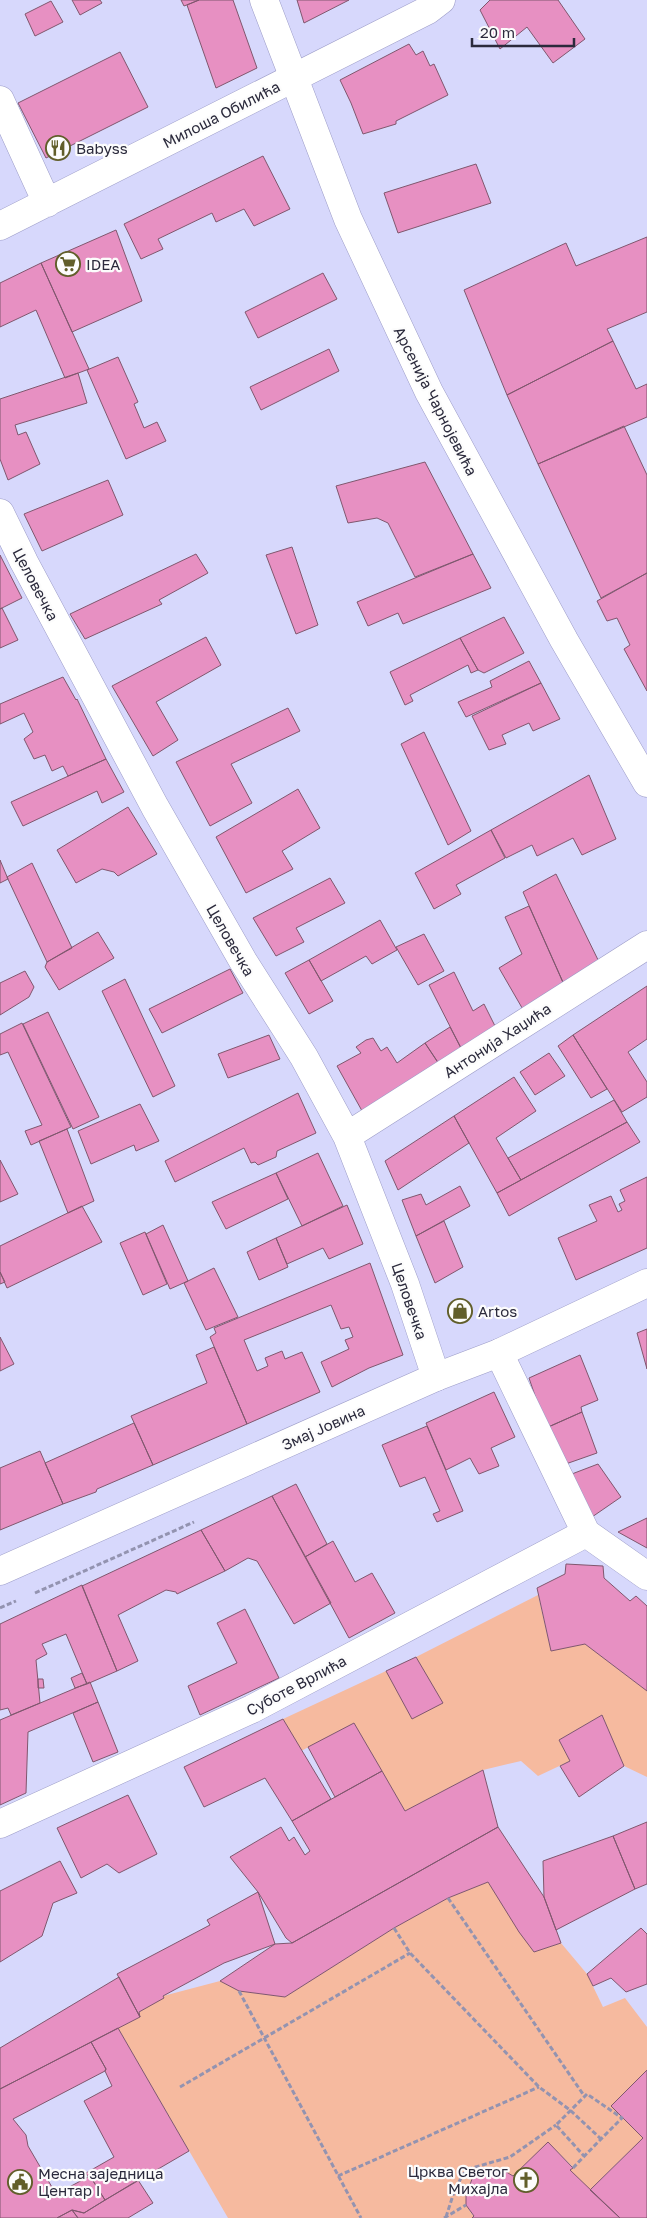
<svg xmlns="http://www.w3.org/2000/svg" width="647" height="2218" font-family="'Golos Text',sans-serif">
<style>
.green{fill:#f6ba9f}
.building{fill:#e790c2;stroke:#80576e}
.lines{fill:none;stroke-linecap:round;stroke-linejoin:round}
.minor-casing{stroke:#9d9dc8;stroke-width:29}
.tertiary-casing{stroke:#9d9dc8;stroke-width:29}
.path{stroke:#9393b0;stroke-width:3;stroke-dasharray:5 2.5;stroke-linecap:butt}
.minor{stroke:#fff;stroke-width:28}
.tertiary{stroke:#fff;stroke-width:28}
.labels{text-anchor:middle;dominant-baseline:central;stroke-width:4.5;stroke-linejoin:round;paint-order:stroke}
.street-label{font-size:15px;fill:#2b2a3c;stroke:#fcfcfc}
.poi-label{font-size:15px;fill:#2b2a3c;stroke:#fcfcfc;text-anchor:start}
</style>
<rect width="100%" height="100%" fill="#d7d8fc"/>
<!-- green -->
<path class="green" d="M538,1595L551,1651L585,1644L647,1691V1777L624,1766L602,1715L559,1740L570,1761L538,1776L521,1761L483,1770L405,1811L354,1723L301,1751L283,1719L386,1671L442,1703L416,1657Z
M488,1882L534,1952L561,1943L587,1974L603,2007L625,1998L647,2027V2070L611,2106L643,2138L590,2190L570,2170L573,2167L548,2143L513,2176L497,2168C472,2168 455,2198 474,2216L472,2218H228L118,2028L140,2017L139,2012L163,1996L220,1981L239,1991L285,1997L394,1928L448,1898Z"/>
<!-- building -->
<path class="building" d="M72,0H100L102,3L80,15Z
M181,0H199L184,6Z
M199,0H233L257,68L216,88L187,5Z
M297,0H349L304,23Z
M490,0H558L585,39L553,63L527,27L500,49L480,10Z
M51,1L63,22L35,36L25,14Z
M409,44L416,55L423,51L430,66L434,64L448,95L396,121V124L363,134L351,103L340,80Z
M120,52L148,107L46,158L18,103Z
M263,156L290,209L254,226L244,209L216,222L212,213L158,239L163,249L141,259L124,224Z
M476,164L491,203L398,233L384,193Z
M116,230L142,301L72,332L41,263Z
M647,237V312L607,329L613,341L507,395L464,290L566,243L576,266Z
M41,263L89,369L65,378L36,310L0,327V283Z
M323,273L337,299L258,338L245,312Z
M613,341L636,389L647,384V417L538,464L507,395Z
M329,349L339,371L261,410L250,387Z
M118,357L138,402L134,404L144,428L157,422L166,441L126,459L87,370Z
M78,373L87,403L15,425L18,435L26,432L40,464L8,480L0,459V399Z
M624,426L647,475V573L601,598L538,464Z
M425,462L473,554L415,577L388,523L377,518L348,523L336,486Z
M108,480L123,515L42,551L24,514Z
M292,547L318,625L296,634L266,555Z
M196,554L208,573L159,600L162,604L85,639L70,614Z
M473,554L491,588L403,624L398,613L368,626L357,602Z
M0,555L22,598L0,609Z
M647,573V691L624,649L630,645L617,618L607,621L597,601Z
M2,608L18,640L0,648V609Z
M504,617L524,653L484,673L478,670L460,638Z
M206,637L221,665L156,702L178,740L153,756L112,686Z
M460,638L478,670L471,673L468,665L410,695L413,701L405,705L390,672Z
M529,661L541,683L466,717L458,702L492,687L490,681Z
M63,677L76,700L77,699L106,759L68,776L63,766L52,771L45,755L34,759L24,739L33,732L24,713L0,724V704Z
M541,683L560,719L533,731L529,723L502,735L506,744L489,750L472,716Z
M288,708L300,731L231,764L252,803L210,826L176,762Z
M424,732L471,831L448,845L401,744Z
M106,759L124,792L102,803L97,791L23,826L11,802Z
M589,775L616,839L582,855L573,838L537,856L532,845L506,858L491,830Z
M298,789L320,828L282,851L293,869L246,893L216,837Z
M128,807L157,854L118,876L114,872L102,869L76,883L57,850Z
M491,830L505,858L456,885L461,894L434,909L415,873Z
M0,860L8,879L0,883Z
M32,863L72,948L47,962L7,877Z
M556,874L602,968L566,989L523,892Z
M330,878L345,903L296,928L304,942L276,956L253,918Z
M529,906L565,987L525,1013L499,968L522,954L505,917Z
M380,920L397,950L372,964L366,956L321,981L309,960Z
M98,932L114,958L59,990L45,967L47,962Z
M424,934L444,971L418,985L396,947Z
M309,960L333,1001L309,1014L285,973Z
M230,969L243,993L162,1033L149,1009Z
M25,971L34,987L29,997L0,1015V983Z
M454,972L473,1011L484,1004L497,1030L462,1050L429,985Z
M125,979L175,1086L153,1097L102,991Z
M647,986V1039L628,1052L647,1082V1097L622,1112L573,1035Z
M48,1012L99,1117L73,1129L23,1024Z
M22,1023L71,1127L31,1145L25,1131L42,1125L8,1052L0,1055V1034Z
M450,1027L462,1050L441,1067L425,1043Z
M269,1035L280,1059L228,1078L218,1054Z
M573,1035L607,1089L591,1098L558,1046Z
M373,1038L381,1051L387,1047L397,1063L425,1043L441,1067L366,1118L337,1066L361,1053L356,1047L366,1040Z
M549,1053L565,1076L535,1095L520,1072Z
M514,1077L536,1111L496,1138L521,1180L497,1193L454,1116Z
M298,1093L316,1133L277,1151L276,1157L258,1165L255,1162L251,1163L244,1148L175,1182L165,1161Z
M614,1100L627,1122L521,1180L508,1158Z
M140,1104L159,1141L136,1151L134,1145L91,1164L78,1131Z
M454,1116L469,1143L398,1190L385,1161Z
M627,1122L640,1142L509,1216L497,1193Z
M67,1129L94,1201L68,1213L39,1141Z
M318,1153L343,1206L302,1226L276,1173Z
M0,1160L18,1194L0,1202Z
M276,1173L288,1199L226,1229L212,1202Z
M647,1177V1248L576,1280L558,1238L597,1221L589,1205L611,1196L618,1212L622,1210L619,1204L625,1201L620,1190Z
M460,1186L470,1206L416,1236L402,1200L421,1194L426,1205Z
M347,1205L363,1244L329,1259L323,1248L287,1264L276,1238Z
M82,1206L102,1242L7,1288L0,1272V1246Z
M444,1221L463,1267L435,1283L416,1236Z
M163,1225L188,1281L170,1289L146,1234Z
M145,1232L167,1284L143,1295L120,1243Z
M276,1238L288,1267L259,1280L247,1252Z
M370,1263L403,1355L369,1368L332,1387L321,1362L349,1349L345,1340L353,1337L349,1327L341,1329L331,1305L244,1340L257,1371L268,1366L265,1358L282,1351L285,1359L302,1352L320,1392L247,1424L210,1337L216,1333L214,1328Z
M214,1268L238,1317L206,1330L184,1283Z
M0,1272L5,1282L0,1284Z
M647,1329V1369L637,1333Z
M0,1337L14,1364L0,1371Z
M214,1347L247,1424L153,1465L131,1416L207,1383L196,1355Z
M580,1355L598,1400L581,1407L582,1412L546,1428L529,1378Z
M494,1392L515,1437L491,1448L499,1466L479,1474L470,1458L446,1470L426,1423Z
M582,1412L597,1453L560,1466L546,1428Z
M134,1423L153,1465L97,1489L96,1492L63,1504L45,1463Z
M427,1426L463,1511L437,1522L433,1514L440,1511L425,1477L400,1487L382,1445Z
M40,1451L63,1504L0,1530V1468Z
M598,1464L621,1497L592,1517L564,1477Z
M296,1484L327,1544L305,1557L272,1496Z
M272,1496L331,1603L294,1624L257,1561L248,1558L225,1571L201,1530Z
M647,1518V1548L618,1532Z
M201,1530L225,1571L177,1594L176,1592L166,1590L118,1615L138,1661L117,1671L82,1586Z
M333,1541L355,1582L372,1573L395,1613L349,1638L305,1557Z
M566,1564L603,1566L604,1578L630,1601L636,1596L647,1606V1691L585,1644L551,1651L537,1588L565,1574Z
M82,1585L117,1671L87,1684L66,1634L42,1644L47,1654L36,1660L40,1703L11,1715L8,1708L0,1710V1624Z
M245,1609L279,1678L200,1715L188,1686L237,1663L217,1623Z
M416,1657L443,1703L412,1719L386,1671Z
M82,1673L87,1684L75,1688L71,1678Z
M38,1679H43L44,1688H38Z
M90,1682L98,1702L28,1732L26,1793L0,1805V1720Z
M98,1702L118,1752L93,1762L73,1713Z
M602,1715L624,1766L579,1797L560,1766L570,1761L559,1740Z
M283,1719L331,1799L292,1821L265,1778L204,1807L184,1767Z
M354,1723L382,1771L335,1797L308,1747Z
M483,1770L498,1827L292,1943L286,1938L258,1892L230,1857L281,1827L289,1841L294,1837L305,1855L310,1851L292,1821L382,1771L405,1811Z
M128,1795L157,1854L119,1873L107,1864L81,1878L57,1828Z
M647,1822V1884L635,1889L613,1836Z
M498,1827L544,1897L561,1943L534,1952L519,1932L488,1882L448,1898L394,1928L285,1997L239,1991L220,1981L275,1944L292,1943Z
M613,1836L635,1889L556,1930L544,1897L543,1861Z
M60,1861L77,1893L53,1903L42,1936L0,1962V1891Z
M258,1892L275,1944L224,1963L163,1996L164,1998L139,2012L140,2017L117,1974L210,1925L207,1920Z
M641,1928L647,1934V1984L626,1992L611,1978L593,1986L587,1974Z
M119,1977L140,2017L0,2089V2048Z
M118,2028L189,2151L105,2200L90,2176L88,2177L86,2173L114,2157L84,2101L112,2086L105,2071L106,2069L91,2042Z
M91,2042L106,2069L105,2071L13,2119L26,2135L28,2146L56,2194L90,2176L105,2200L84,2213L72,2210L57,2218H0V2089Z
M647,2070V2218H620L590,2190L643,2138L611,2106Z
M548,2142L573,2168L570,2170L620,2218H472L474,2216L466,2205V2196L472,2179L481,2172L492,2168L503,2170L513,2176Z
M138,2180L153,2203L128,2218H78L72,2210L84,2213Z
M72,2210L78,2218H57Z"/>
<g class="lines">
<defs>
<path id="minor" d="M0,100L47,203
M0,226L428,10L441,0
M0,513L24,562L155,807L243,961L304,1057L347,1136L405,1284L436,1377
M347,1136L647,945
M499,1353L586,1533L647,1576
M0,1824L252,1709L586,1533"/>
<path id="tertiary" d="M264,0L348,219L429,392L564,640L647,783
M0,1571L436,1377L499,1353L647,1283"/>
</defs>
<!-- minor casing -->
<use href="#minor" class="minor-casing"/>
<!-- tertiary casing -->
<use href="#tertiary" class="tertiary-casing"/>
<!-- path -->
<path class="path" d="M35,1593L194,1522
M0,1608L16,1601
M448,1898L585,2097
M394,1928L410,1953L539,2087L570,2110L601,2139
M239,1991L361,2218
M180,2087L410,1953
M573,2168C589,2151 606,2134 622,2118L587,2094L556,2125L584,2156
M338,2176L539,2087
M446,2217L454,2192L463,2174L472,2168L510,2157L556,2125
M444,2218L466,2205"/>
<!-- minor -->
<use href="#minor" class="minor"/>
<!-- tertiary -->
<use href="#tertiary" class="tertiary"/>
</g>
<!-- icons -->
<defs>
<symbol id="restaurant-ring" viewBox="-11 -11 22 22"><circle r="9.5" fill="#fcfcfc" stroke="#615e2a" stroke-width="1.5"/><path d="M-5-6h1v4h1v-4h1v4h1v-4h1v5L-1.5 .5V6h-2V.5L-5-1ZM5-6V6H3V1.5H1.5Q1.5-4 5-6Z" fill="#615e2a"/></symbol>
<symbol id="supermarket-ring" viewBox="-11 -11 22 22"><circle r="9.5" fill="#fcfcfc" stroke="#615e2a" stroke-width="1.5"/><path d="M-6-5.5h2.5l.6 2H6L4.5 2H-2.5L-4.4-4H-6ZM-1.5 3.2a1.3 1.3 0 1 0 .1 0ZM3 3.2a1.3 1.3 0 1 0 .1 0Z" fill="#615e2a"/></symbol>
<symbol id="shop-ring" viewBox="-11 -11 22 22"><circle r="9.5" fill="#fcfcfc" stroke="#615e2a" stroke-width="1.5"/><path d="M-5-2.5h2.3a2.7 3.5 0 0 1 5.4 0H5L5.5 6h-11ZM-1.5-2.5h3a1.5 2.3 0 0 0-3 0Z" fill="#615e2a"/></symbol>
<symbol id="church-ring" viewBox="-11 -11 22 22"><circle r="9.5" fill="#fcfcfc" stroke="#615e2a" stroke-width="1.5"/><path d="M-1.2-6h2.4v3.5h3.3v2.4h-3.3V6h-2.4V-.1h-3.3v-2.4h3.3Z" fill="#615e2a"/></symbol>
<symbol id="civic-ring" viewBox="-11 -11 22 22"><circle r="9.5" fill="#fcfcfc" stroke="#615e2a" stroke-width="1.5"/><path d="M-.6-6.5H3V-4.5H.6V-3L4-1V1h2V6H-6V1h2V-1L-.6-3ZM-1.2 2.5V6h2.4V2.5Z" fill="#615e2a"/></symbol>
</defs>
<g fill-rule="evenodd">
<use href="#restaurant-ring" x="44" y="134" width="28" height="28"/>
<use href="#supermarket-ring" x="54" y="250" width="28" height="28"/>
<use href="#shop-ring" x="446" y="1297" width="28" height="28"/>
<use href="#church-ring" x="512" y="2166" width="28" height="28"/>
<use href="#civic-ring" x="6" y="2168" width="28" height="28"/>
</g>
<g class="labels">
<!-- street labels -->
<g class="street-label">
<text transform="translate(221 114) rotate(-27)">Милоша Обилића</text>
<text transform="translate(436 401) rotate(63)">Арсенија Чарнојевића</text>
<text transform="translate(36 584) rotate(62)">Целовечка</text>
<text transform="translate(231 940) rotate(60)">Целовечка</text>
<text transform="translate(497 1040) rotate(-33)">Антонија Хаџића</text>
<text transform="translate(410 1301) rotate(71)">Целовечка</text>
<text transform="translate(323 1427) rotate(-24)">Змај Јовина</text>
<text transform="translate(296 1685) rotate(-28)">Суботе Врлића</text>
</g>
<!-- poi labels -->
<g class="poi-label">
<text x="76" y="148">Babyss</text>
<text x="86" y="264">IDEA</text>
<text x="478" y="1311">Artos</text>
<text x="508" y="2171" text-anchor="end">Црква Светог<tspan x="508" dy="17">Михајла</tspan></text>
<text x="38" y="2173">Месна заједница<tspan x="38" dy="17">Центар I</tspan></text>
</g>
</g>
<!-- scale -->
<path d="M472 38v8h102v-8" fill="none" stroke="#2b2a3c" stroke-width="2.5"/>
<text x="480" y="38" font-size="15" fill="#2b2a3c" stroke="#fcfcfc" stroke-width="4" paint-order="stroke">20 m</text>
</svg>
